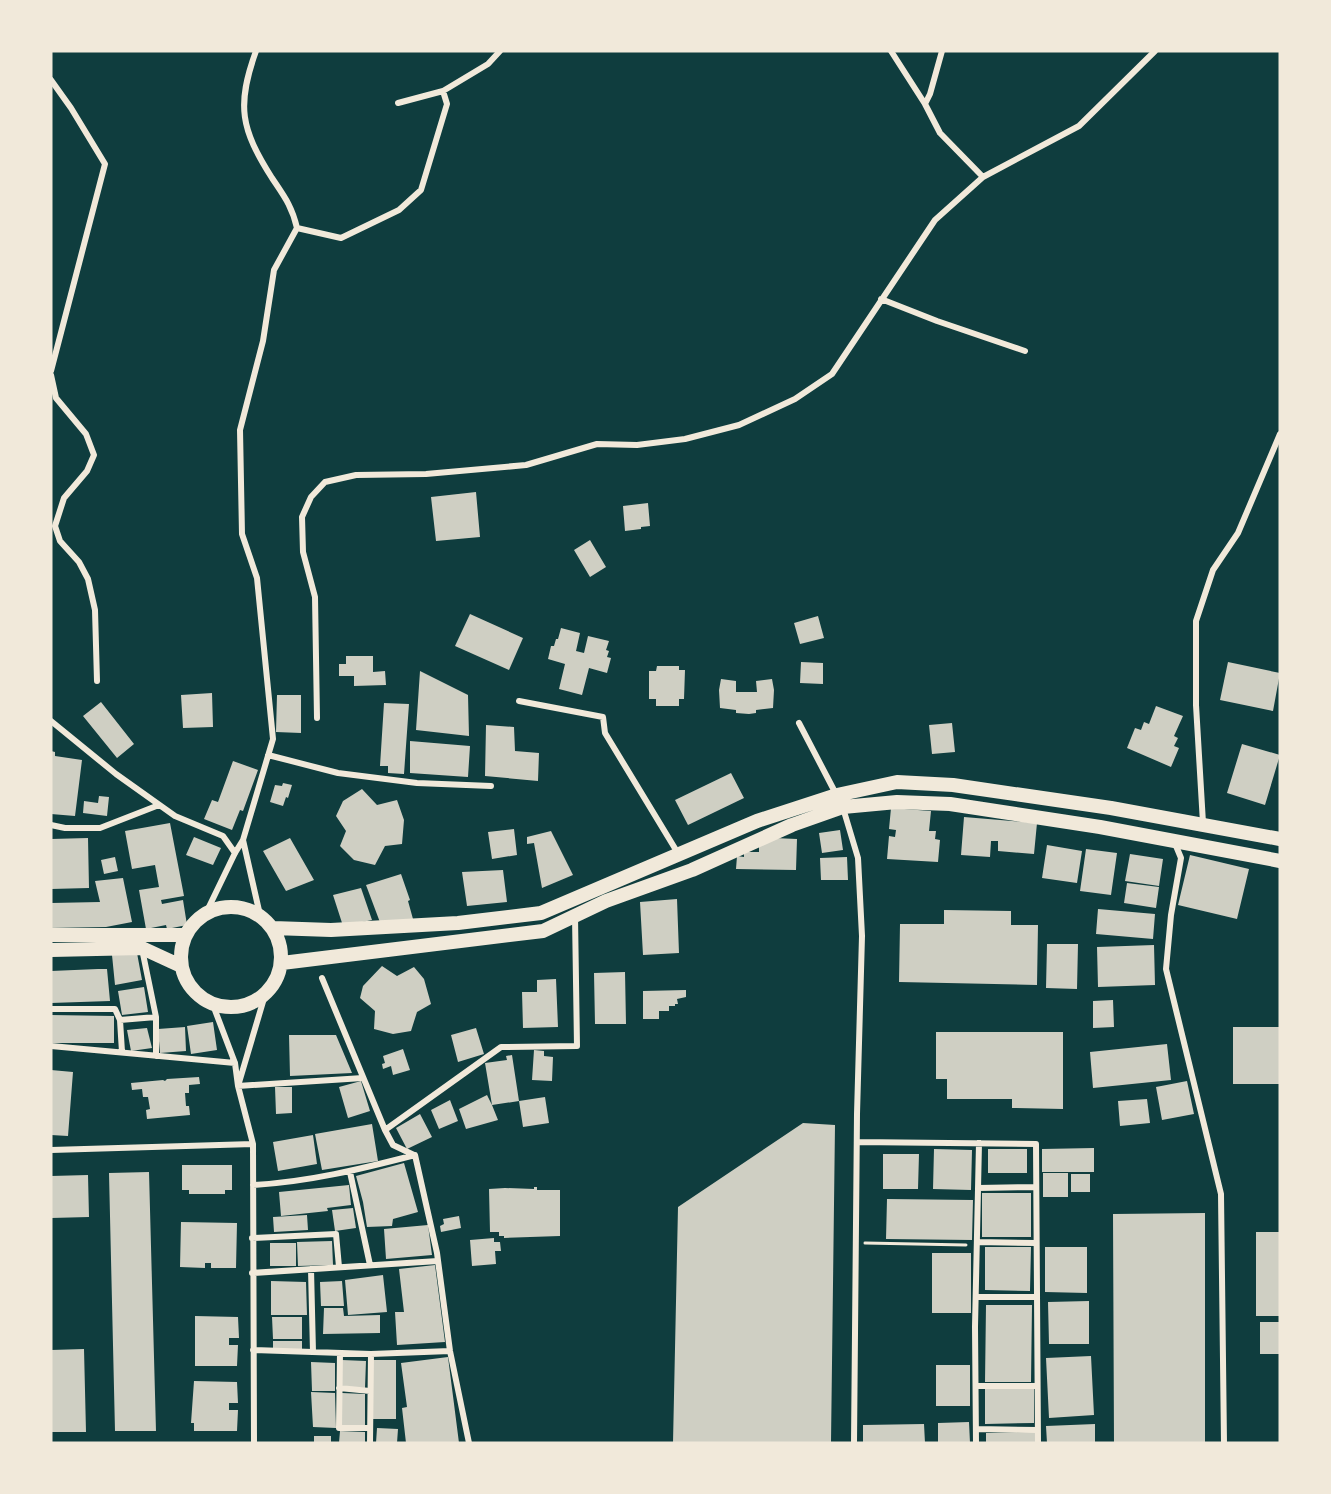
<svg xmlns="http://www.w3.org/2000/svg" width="1331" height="1494" font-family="Overpass,sans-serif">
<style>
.building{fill:#cfcfc3}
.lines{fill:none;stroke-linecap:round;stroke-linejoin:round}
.path{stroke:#f1e9da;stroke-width:3}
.minor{stroke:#f1e9da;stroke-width:6}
.primary{stroke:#f1e9da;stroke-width:14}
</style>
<rect width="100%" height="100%" fill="#0f3d3e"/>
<!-- building -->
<path class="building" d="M476,492L480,537L436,541L431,497Z
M648,503L650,526L641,527V529L625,531L623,506Z
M590,540L606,567L590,577L574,550Z
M470,614L523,638L509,670L455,646Z
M818,616L824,638L800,644L794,623Z
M561,628L580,633L576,651L584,653L588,636L609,641L606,650L609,651L607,657L611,658L607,673L589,668L582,695L559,689L565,664L548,659L551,646H554L556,639H558Z
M346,656H373V672L385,671L386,685L354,686V676H339V664H346Z
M801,662L823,663V684L800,683Z
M1228,662L1280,673L1273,711L1220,700Z
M657,666H679V670H685L684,699H679V706H656V699H649V671H656Z
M420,671L468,695L469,736L416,730Z
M721,679L736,681V692H757L756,681L772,679L774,690L773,708L756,710V713L749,714L736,713V710L720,708L719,690Z
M212,693L213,727L183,728L181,695Z
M277,695H301V733L276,732Z
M101,702L134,744L117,758L83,716Z
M384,703L409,704L404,774L388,773V766H380Z
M1156,706L1183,716L1174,736L1178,738L1174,746L1179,748L1171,767L1127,748L1135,728L1141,730L1144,722L1149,724Z
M952,723L955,752L932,754L929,725Z
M486,725L514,727L515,751L539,753L538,781L485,776Z
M410,741L470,746L468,777L410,773Z
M1242,744L1280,755L1265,805L1227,793Z
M51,751L55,752V756L82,760L75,816L51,814Z
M233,761L258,770L243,811L240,810L232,830L204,819L212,800L218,802Z
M731,773L744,798L688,825L675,800Z
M283,783L292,785L288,798L286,797L283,806L270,802L275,785L282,786Z
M362,789L377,805L397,800L404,820L402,844L385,846L375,865L354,860L340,846L346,831L336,816L343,801Z
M99,796L109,797L107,816L83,813L84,801L98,803Z
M891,808L931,811L929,831H936L935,839L940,840L938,862L887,859L889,836L895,837L896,830L889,829Z
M964,817L1037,823L1034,854L998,851V841H991L990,857L961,855Z
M170,823L184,896L161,900L162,904L183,900L187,925L167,929L166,925L146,929L139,890L159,887L155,865L132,869L125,831Z
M514,829L517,855L492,859L488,832Z
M840,830L843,850L822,853L819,833Z
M551,831L573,875L542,888L534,843L527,844V837Z
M194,837L221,848L213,865L186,855Z
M88,838L89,888L51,889V839Z
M290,838L314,880L286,891L263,851Z
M774,838L797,839L796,870L736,869L737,856L744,857V852H759V844H766L767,842Z
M1047,845L1082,851L1077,883L1042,878Z
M1086,849L1117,853L1111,895L1080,891Z
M1130,854L1163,859L1159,886L1125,881Z
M1190,855L1249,869L1237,919L1178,905Z
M115,857L118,871L104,874L101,860Z
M847,857L848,880H821L820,858Z
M503,870L507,902L467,906L462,872Z
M401,874L410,900L408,901L413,919L381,925L366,885Z
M123,878L132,922L106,927L51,928V903L100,902L95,881Z
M1127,883L1159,887L1156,908L1124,903Z
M361,888L372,920L343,926L333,895Z
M677,899L679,953L643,955L640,902Z
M1098,909L1155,914L1153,939L1096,934Z
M944,910L1011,911V925H1038L1037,985L899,982L900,924H944Z
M1047,944H1078L1077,989L1046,988Z
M1154,945L1155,985L1098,987L1097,947Z
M137,953L142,980L115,985L112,955Z
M382,966L397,976L414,967L424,979L431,1004L417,1012L411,1031L393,1034L374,1029L375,1011L360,998L363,986Z
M98,969H107L110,1001L51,1003V971Z
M625,972L626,1024H595L594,973Z
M556,979L558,1027L523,1028L522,992H537V980Z
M144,987L148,1012L122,1015L118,991Z
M686,990V997L677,999L678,1004H675V1006H669V1011H659V1019H643V991Z
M1113,1000L1114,1027L1093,1028V1001Z
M51,1015L114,1016V1043H51Z
M213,1022L217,1050L191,1054L187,1026Z
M185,1027L186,1051L160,1053L158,1029Z
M1233,1027H1280V1084H1233Z
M147,1028L152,1048L131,1051L127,1030Z
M476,1028L484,1054L458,1062L451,1035Z
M936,1032H1063V1109L1012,1108V1099H947V1079H936Z
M289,1035H336L352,1073L290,1076Z
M1167,1044L1171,1080L1093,1088L1090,1052Z
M403,1049L410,1070L393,1075L391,1066L383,1069L382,1064L385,1063L383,1056Z
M534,1050L544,1051V1056L553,1057L552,1081L532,1080Z
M512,1055L519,1101L492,1105L498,1120L466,1129L459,1109L487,1095L492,1105L485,1063L507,1060L506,1056Z
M51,1070L73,1072L68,1136L51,1135Z
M199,1077L200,1084L189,1085V1093H185L186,1106H189L190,1115L147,1119L146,1110L150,1109L148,1097H143L142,1089L132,1090L131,1083L163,1080L165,1081L167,1079Z
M361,1081L370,1111L348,1118L339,1087Z
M1187,1081L1194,1114L1162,1120L1156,1087Z
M275,1087H292V1113L276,1114Z
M545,1097L549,1123L523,1127L519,1101Z
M1147,1099L1150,1123L1120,1126L1118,1101Z
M450,1100L458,1121L439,1129L431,1110Z
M420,1114L432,1137L407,1149L396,1128Z
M803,1123L835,1125L831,1443H673L678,1207Z
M372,1124L378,1161L322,1170L315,1134Z
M313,1135L317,1164L278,1171L273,1142Z
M1094,1148V1172H1042V1149Z
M934,1149L972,1150L971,1190L933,1189Z
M988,1149H1027V1173H988Z
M883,1154H919L918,1189H883Z
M404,1163L418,1212L393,1219L392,1226L367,1227L363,1202L356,1176Z
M182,1165H232V1190H225V1194H189V1190H182Z
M149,1172L156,1431H115L109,1173Z
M1043,1173H1068V1197H1043Z
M1071,1174H1090V1192H1071Z
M88,1175L89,1217L51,1218V1176Z
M349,1185L351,1205L327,1208L328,1211L281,1216L279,1192Z
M534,1187H537V1190H560V1236L504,1238V1236H499V1232H490L489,1189L505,1188L534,1189Z
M982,1193H1031V1237H982Z
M887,1199L973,1200L972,1240L886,1239Z
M353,1208L356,1228L335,1231L332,1210Z
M1205,1213V1443H1114L1113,1214Z
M307,1215L308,1230L274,1232L273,1217Z
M459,1216L461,1228L441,1232L440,1226L444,1224L443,1219Z
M181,1222L237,1223L236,1268H211V1263H205V1268L180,1267Z
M428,1225L432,1255L386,1259L384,1229Z
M1256,1232H1280V1316H1256Z
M494,1238V1242H500L501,1251H495L496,1264L472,1266L470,1240Z
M332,1241L333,1265L298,1266L297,1242Z
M270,1243H296V1266H270Z
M985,1247H1031L1030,1291L985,1290Z
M1045,1247H1087V1293L1045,1292Z
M932,1253H971V1313H932Z
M435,1265L445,1342L397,1345L395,1312H404L399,1269Z
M383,1275L387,1312L348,1315L345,1280Z
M271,1281L306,1282L307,1315H271Z
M342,1281L344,1306H321L320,1282Z
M1089,1301V1344H1049L1048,1302Z
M986,1305H1032L1031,1382H985Z
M324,1308H343L344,1316L380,1315V1333L323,1334Z
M195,1316L238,1317L239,1338H229V1345H238L237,1366H195Z
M272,1317H302V1339H273Z
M1260,1322H1280V1354H1260Z
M273,1341H302V1349H273Z
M84,1349L86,1432H51V1350Z
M1091,1356L1094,1415L1049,1418L1046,1358Z
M448,1357L459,1443H406L402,1408L407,1407L401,1363Z
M342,1360L366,1361L365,1388L341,1387Z
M373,1360H396V1419H373Z
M311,1362L335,1363V1391H312Z
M936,1365H970V1406H936Z
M194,1381L237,1382L238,1403H229V1410H238L237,1431H194V1423H191Z
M1034,1388V1423L985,1424V1389Z
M311,1392L335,1393L336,1428L313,1427Z
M342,1393L365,1394V1425H341Z
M969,1422L970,1443H938V1423Z
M924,1424L925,1443H863V1425Z
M1095,1424V1443H1047L1046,1426Z
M377,1428L398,1429L397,1443H376Z
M340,1431L365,1432V1443H339Z
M1035,1432V1443H986V1433Z
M314,1436H331V1443H314Z"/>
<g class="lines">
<!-- path -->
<path class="path" d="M865,1243L966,1245"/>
<!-- minor -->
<path class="minor" d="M891,51L925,104L940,133L983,177
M51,80L71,108L105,164L51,371
M398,103L443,91L488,64L500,51
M925,104L930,94L942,51
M297,228L341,238L399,210L421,190L447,104L443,91
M881,299L937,321L1025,351
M51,375L56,398L86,434L94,455L87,471L64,498L55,526L60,541L79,562L88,579L95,610L97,681
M519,701L603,717L605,733L679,855
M317,718L315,597L303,552L302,517L311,497L325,482L356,475L426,474L526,465L597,444L637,445L685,439L739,425L795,399L832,374L935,220L983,177L1079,126L1155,51
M51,721L116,774L175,816L223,836L235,853
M799,723L836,794
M268,755L338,773L417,783L491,786
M843,808L858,858L862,936L857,1114L854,1443
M1203,823L1196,705V621L1213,570L1238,533L1280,434
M51,825L65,828H100L159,805
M243,840L273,739L257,578L242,534L240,430L263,341L274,270L297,228C292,206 284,196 272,178C241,129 236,106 256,51
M1174,841L1181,858L1171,915L1166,969L1221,1194L1224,1443
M206,913L235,853L243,840L260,915
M142,949L156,1017
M322,978L385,1130L393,1145L414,1155
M265,995L238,1086L363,1078
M213,1005L235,1063L238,1086L253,1144L254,1443
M51,1009H115L120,1020
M51,1046L235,1063
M122,1052L120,1020L156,1017V1056
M385,1130L501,1047L577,1046L575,916
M857,1142L1036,1144L1038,1443
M51,1150L253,1144
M350,1172L370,1265
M253,1185C308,1182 361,1169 415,1155L437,1253L450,1351L469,1443
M978,1188L1036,1187
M252,1238L336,1234L339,1267
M977,1242L1036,1243
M311,1269L313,1352
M252,1273L438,1261
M976,1297H1037
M253,1350L371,1354L450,1351
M340,1353L339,1428H370
M976,1386H1037
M339,1388L370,1391
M976,1429L1038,1430
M370,1443L371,1354
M976,1443L975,1327L979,1143"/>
<!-- primary -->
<path class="primary" d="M181 957a50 50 0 1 1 100 0a50 50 0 1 1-100 0Z
M273,928L331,930L458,923L541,913L757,821L837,795L897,782L953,785L1111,808L1280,839
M51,935H185
M51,950L142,948L181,966
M282,963L543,931L606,901L692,870L792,825L843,807L897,802L950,804L1100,827L1280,861"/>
</g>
<!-- border -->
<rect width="1331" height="1494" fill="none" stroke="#f1e9da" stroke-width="105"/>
</svg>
